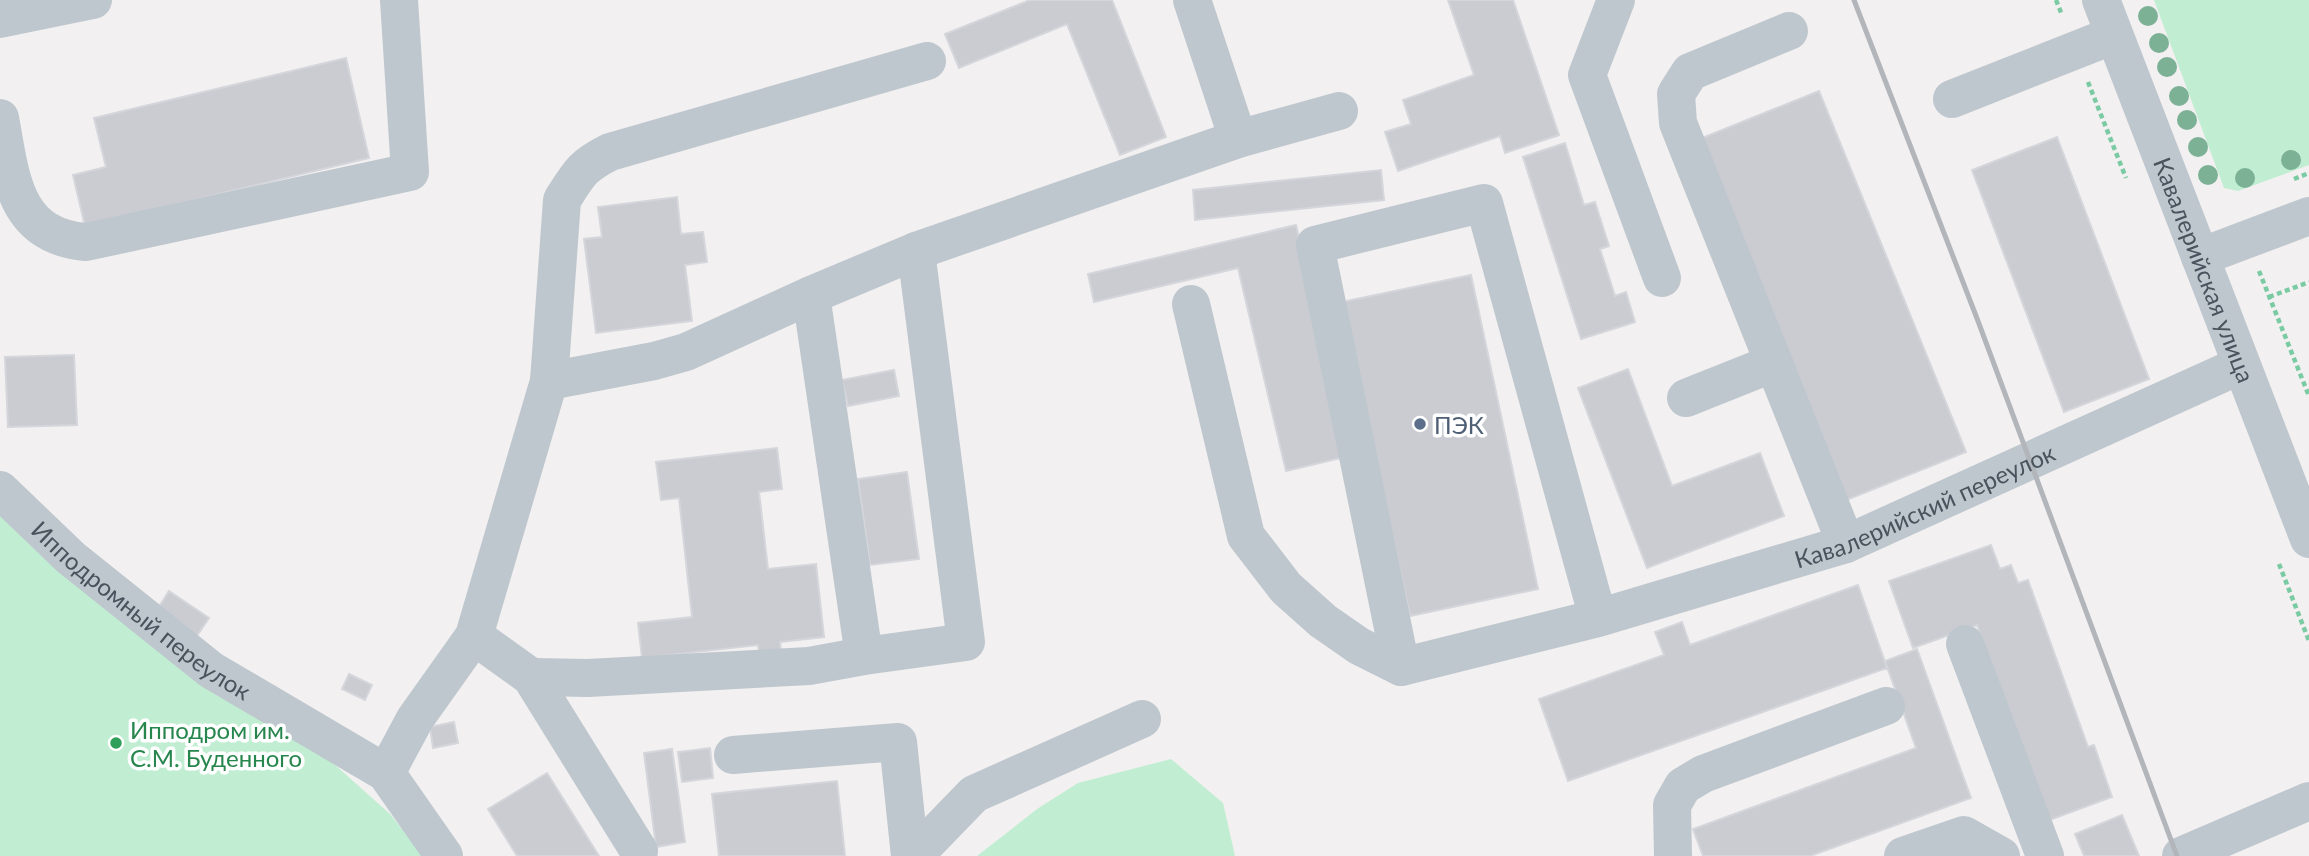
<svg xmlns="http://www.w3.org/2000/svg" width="2309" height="856" font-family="Lato,sans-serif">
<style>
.green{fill:#c1eed2}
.building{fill:#caccd2;stroke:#d4d6db;stroke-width:2}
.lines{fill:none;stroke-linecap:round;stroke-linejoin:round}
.path{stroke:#7acba3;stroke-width:4.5;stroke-dasharray:5 3.5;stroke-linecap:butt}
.minor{stroke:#bfc7ce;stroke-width:38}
.rail{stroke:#b2b5ba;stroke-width:5}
.tree{fill:#7cb196}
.service-dot{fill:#5c6f8a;stroke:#fff;stroke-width:2.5}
.leisure-dot{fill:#2e9e5b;stroke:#fff;stroke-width:2.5}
.labels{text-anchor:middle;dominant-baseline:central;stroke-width:7;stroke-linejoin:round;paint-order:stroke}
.street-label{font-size:24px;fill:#49535d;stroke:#fff}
.service-label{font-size:24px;fill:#4e5e75;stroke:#fff;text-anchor:start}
.leisure-label{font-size:24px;fill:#27864d;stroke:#fff;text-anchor:start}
</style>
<rect width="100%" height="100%" fill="#f2f0f0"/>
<!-- green -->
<path class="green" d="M2154,0H2309V165L2238,191L2224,188Z
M0,515L334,764L390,814L423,856H0Z
M1171,759L1223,803L1235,856H977L1037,809L1078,783Z"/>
<!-- building -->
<path class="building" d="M1030,0H1112L1166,137L1120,155L1067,24L959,68L945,34Z
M1448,0H1513L1559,135L1505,153L1500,136L1398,171L1385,132L1411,124L1403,100L1474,75Z
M346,58L369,158L85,226L73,175L106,167L94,118Z
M1819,91L1966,452L1844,501L1697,140Z
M2057,137L2149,379L2064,412L1972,170Z
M1565,143L1584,205L1595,202L1609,246L1600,249L1615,296L1626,292L1635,322L1581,339L1523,157Z
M1381,170L1384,200L1195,220L1193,190Z
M677,197L681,234L703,232L707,262L685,265L692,321L596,333L584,239L602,237L598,207Z
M1296,225L1349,456L1286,471L1238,268L1094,302L1088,274Z
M1471,275L1538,589L1410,616L1342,302Z
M74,355L77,425L8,427L5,357Z
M1628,369L1672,486L1760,453L1784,516L1647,568L1578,388Z
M894,370L899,396L848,406L842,380Z
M777,448L782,489L759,492L768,569L816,564L824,637L780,642L783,671L762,673L758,645L642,658L638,623L692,617L679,498L661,500L656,462Z
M907,472L919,559L870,565L858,479Z
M1991,545L2000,569L2011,565L2018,583L2028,580L2088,747L2094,745L2112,797L2047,821L1977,625L1913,648L1889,581Z
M1858,585L1887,668L1568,781L1539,699L1664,655L1655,632L1682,622L1690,645Z
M169,591L209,618L196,637L157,610Z
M1917,649L1971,798L1810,856H1703L1693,829L1916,748L1885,661Z
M349,674L372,685L365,700L342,689Z
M454,722L458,743L433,748L430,727Z
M710,748L713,778L682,782L678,752Z
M672,749L685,842L656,847L644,753Z
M547,773L599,856H517L488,809Z
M837,781L845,856H719L712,794Z
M2122,815L2139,856H2084L2075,834Z"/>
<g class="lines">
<!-- path -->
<path class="path" d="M2056,0L2062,15
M2088,82L2126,178
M2294,179L2309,173
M2259,271L2309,396
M2269,297L2309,282
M2279,564L2309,641"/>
<!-- minor -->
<g class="minor">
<path d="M1192,0L1238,139"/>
<path d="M1616,0L1587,75L1662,278"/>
<path id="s1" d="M2101,0L2309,539"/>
<path d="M0,19L93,0"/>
<path d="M1789,31L1690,72L1676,94L1678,123L1846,544"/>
<path d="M1952,99L2114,35"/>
<path d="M0,118C11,176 13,236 86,242L410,172L399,0"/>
<path d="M2200,257L2309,216"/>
<path d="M811,295L864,656"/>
<path d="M1191,304L1246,536L1286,588L1323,621L1359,646L1401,667"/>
<path d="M549,381L654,361L686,352L811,295L916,251L1238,139L1339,111"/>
<path d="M1686,398L1774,363"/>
<path id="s2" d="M0,490L71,558L211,670L386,773L444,856"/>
<path id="s3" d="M1598,618L1484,203L1315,245L1401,667L1598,618L1846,544L2241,365"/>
<path d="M474,636L531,677L639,851"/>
<path d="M1965,644L2045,856"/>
<path d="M531,677L588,678L809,666L864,656L966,642L916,251"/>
<path d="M733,755L898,742L910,856"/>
<path d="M386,773L415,719L474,636L549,381L562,200C579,173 582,166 610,152L927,61"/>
<path d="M914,856L974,794L1142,719"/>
<path d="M1673,856L1672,805L1683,786L1703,774L1886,706"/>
<path d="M1903,856L1964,835L2001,856"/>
<path d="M2181,856L2309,801"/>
</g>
<!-- rail -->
<path class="rail" d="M1854,0L1978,321L2177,856"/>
</g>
<!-- trees -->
<g class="tree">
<circle cx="2148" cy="16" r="10"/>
<circle cx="2159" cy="43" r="10"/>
<circle cx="2167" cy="67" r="10"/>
<circle cx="2179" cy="96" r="10"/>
<circle cx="2187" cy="120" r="10"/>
<circle cx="2198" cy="147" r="10"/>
<circle cx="2291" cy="160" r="10"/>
<circle cx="2208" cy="175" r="10"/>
<circle cx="2245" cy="178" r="10"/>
</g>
<!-- markers -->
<circle class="service-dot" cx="1420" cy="424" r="7"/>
<circle class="leisure-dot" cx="116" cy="743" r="7"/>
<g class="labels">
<!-- street labels -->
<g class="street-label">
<text stroke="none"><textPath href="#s1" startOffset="289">Кавалерийская улица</textPath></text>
<text stroke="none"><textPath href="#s3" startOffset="1584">Кавалерийский переулок</textPath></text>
<text stroke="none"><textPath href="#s2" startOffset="186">Ипподромный переулок</textPath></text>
</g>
<!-- service labels -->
<g class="service-label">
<text x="1434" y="424">ПЭК</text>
</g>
<!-- leisure labels -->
<g class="leisure-label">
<text x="130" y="729">Ипподром им.<tspan x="130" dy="28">С.М. Буденного</tspan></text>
</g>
</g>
</svg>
